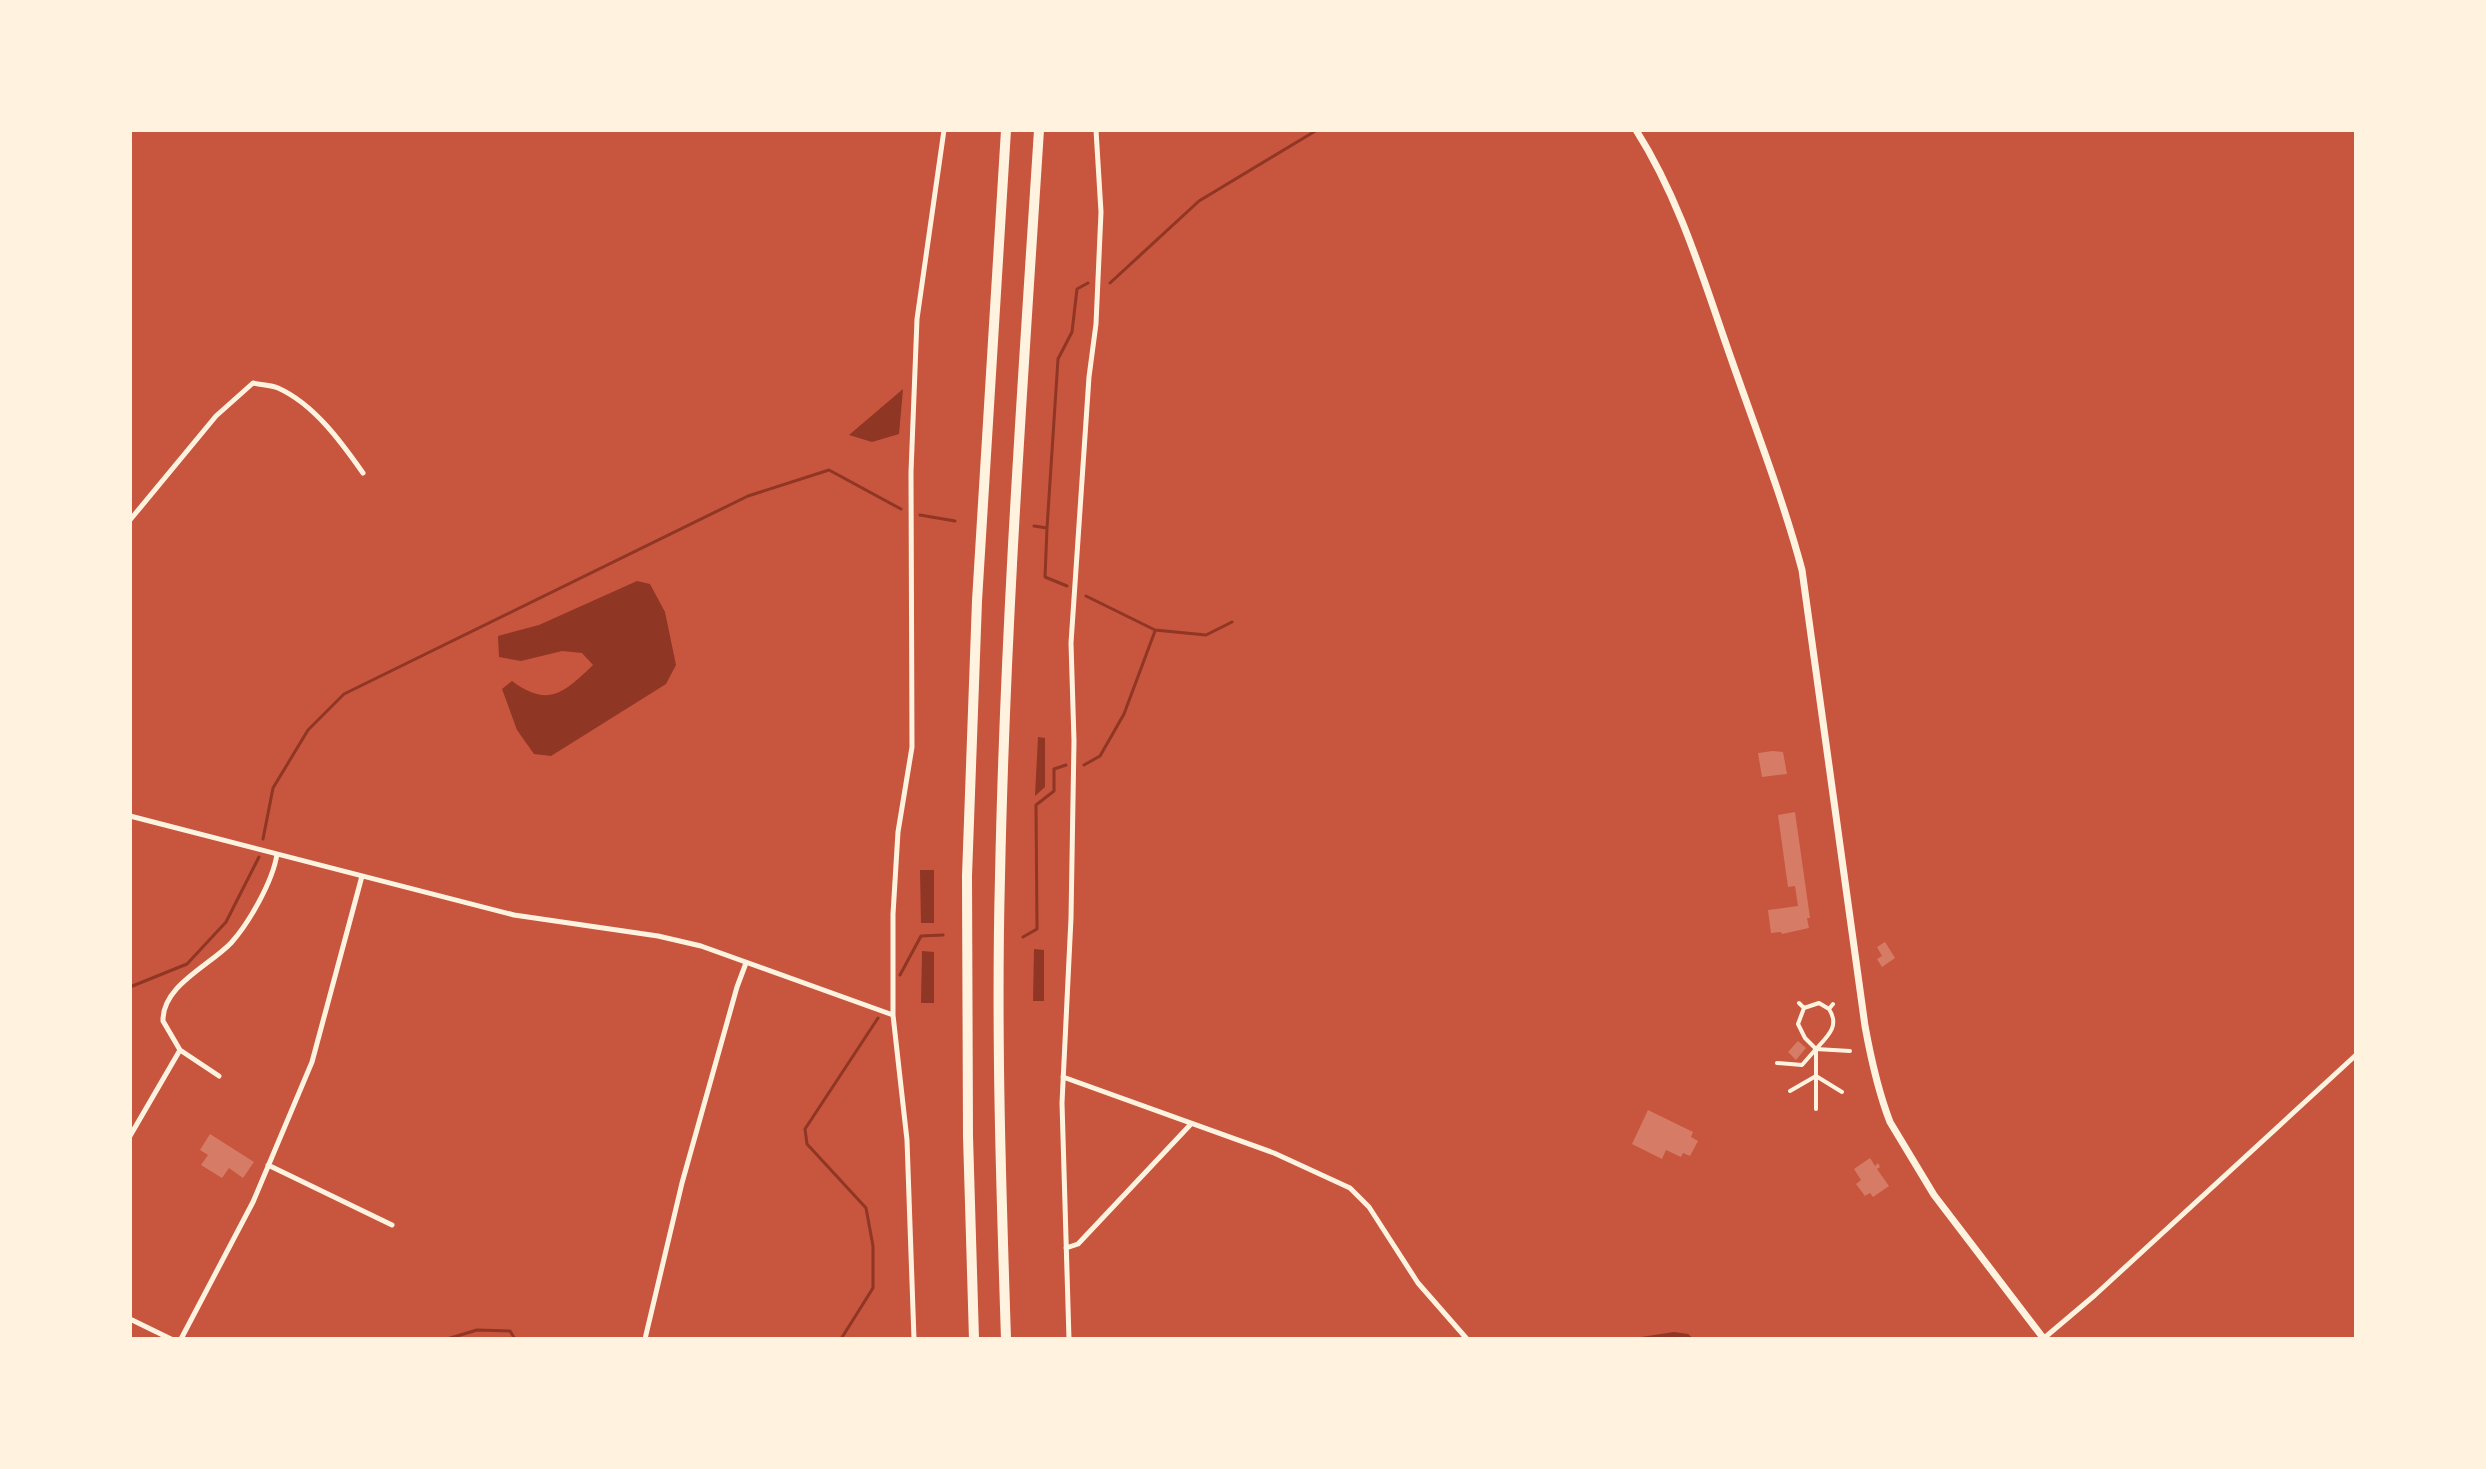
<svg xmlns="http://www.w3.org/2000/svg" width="2486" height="1469" font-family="'DM Sans',sans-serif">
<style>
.water{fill:#8f3625}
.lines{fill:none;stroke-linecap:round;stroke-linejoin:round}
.stream{stroke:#8f3625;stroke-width:3}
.building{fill:#d67c66}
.pedestrian{stroke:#fff3e0;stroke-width:4}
.minor{stroke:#fff3e0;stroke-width:5}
.tertiary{stroke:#fff3e0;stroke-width:7}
.motorway{stroke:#fff3e0;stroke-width:10}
</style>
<rect width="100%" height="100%" fill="#c8553d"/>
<!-- water -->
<path class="water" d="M903,389L899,434L872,442L849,435Z
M637,581L650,584L665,612L676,665L666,684L551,756L534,754L517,730L502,689L512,681C548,708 564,693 593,665L582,653L562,651L521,661L499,657L498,636L539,625Z
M1038,737L1045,738V787L1035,796Z
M920,870H934V923H921Z
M1034,949L1044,950V1001H1033Z
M922,951L934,952V1003H921Z
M1674,1332L1688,1334L1694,1339H1628Z"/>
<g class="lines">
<!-- stream -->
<path class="stream" d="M1110,283L1199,201L1317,130
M920,515L955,521
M1034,526L1047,528L1045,577L1067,586
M1047,528L1058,359L1072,332L1077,289L1088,283
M1086,596L1155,630L1206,635L1232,622
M1084,765L1100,756L1124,714L1155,631
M263,839L273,788L308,730L344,694L748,496L829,470L901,509
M1023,937L1037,929L1036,805L1054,791V769L1066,765
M900,975L921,936L943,935
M130,987L187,964L226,922L259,857
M447,1339L477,1330L510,1331L515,1339
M841,1339L873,1288V1246L866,1208L807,1144L805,1129L878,1018"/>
</g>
<!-- building -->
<path class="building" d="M1773,751L1783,752L1787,774L1762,777L1758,753Z
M1795,812L1810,918H1807L1809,928L1782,934L1781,932L1771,933L1768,910L1798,906L1795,886L1788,887L1778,815Z
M1885,942L1895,958L1882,967L1877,959L1882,956L1877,947Z
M1798,1041L1806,1048L1796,1060L1788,1052Z
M1648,1110L1693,1132L1691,1137L1698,1141L1690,1156L1683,1153L1681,1157L1666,1150L1662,1159L1632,1144Z
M210,1134L254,1162L243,1178L229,1168L222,1178L201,1165L208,1155L200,1150Z
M1870,1158L1875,1166L1878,1163L1880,1167L1877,1169L1889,1186L1873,1197L1870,1193L1865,1196L1856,1184L1861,1180L1854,1169Z"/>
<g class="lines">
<!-- pedestrian -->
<path class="pedestrian" d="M1799,1003L1804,1008L1819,1003L1829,1009L1833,1004
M1804,1008L1798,1024L1805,1038L1816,1049V1109
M1816,1049C1828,1036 1840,1026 1829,1009
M1777,1063L1802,1065L1816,1049L1850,1051
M1790,1091L1816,1076L1842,1092"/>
<!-- minor -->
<path class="minor" d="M130,520L216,416L253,383C261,385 271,385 278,388C314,404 342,443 363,473
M130,816L514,915L658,936L701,946L893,1015
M180,1050L219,1076
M1063,1077L1274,1153L1350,1188L1369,1207L1418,1283L1467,1339
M130,1136L180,1050L163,1021C162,986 209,966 231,943C249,923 273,881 277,854
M268,1165L392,1225
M1066,1248L1078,1244L1191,1124
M130,1319L171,1339
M181,1339L253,1202L312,1062L362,876
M645,1339L682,1183L737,987L746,963
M914,1339L907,1140L893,1015V914L898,832L912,747L911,472L917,319L944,130
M1069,1339L1062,1103L1071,918L1074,741L1071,643L1089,377L1096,324L1101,212L1096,130
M2043,1339L2095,1295L2356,1055"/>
<!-- tertiary -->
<path class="tertiary" d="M1636,130C1681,201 1704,282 1732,361C1756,430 1783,499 1802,570L1865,1026C1871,1059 1878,1091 1890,1122L1934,1195L2044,1339"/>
<!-- motorway -->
<path class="motorway" d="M974,1339L968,1136L967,876L977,601L1006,130
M1006,1339C1001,1185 996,1031 1000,877C1005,627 1023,379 1039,130"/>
</g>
<!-- border -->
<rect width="2486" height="1469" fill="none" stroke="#fff3e0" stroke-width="264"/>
</svg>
